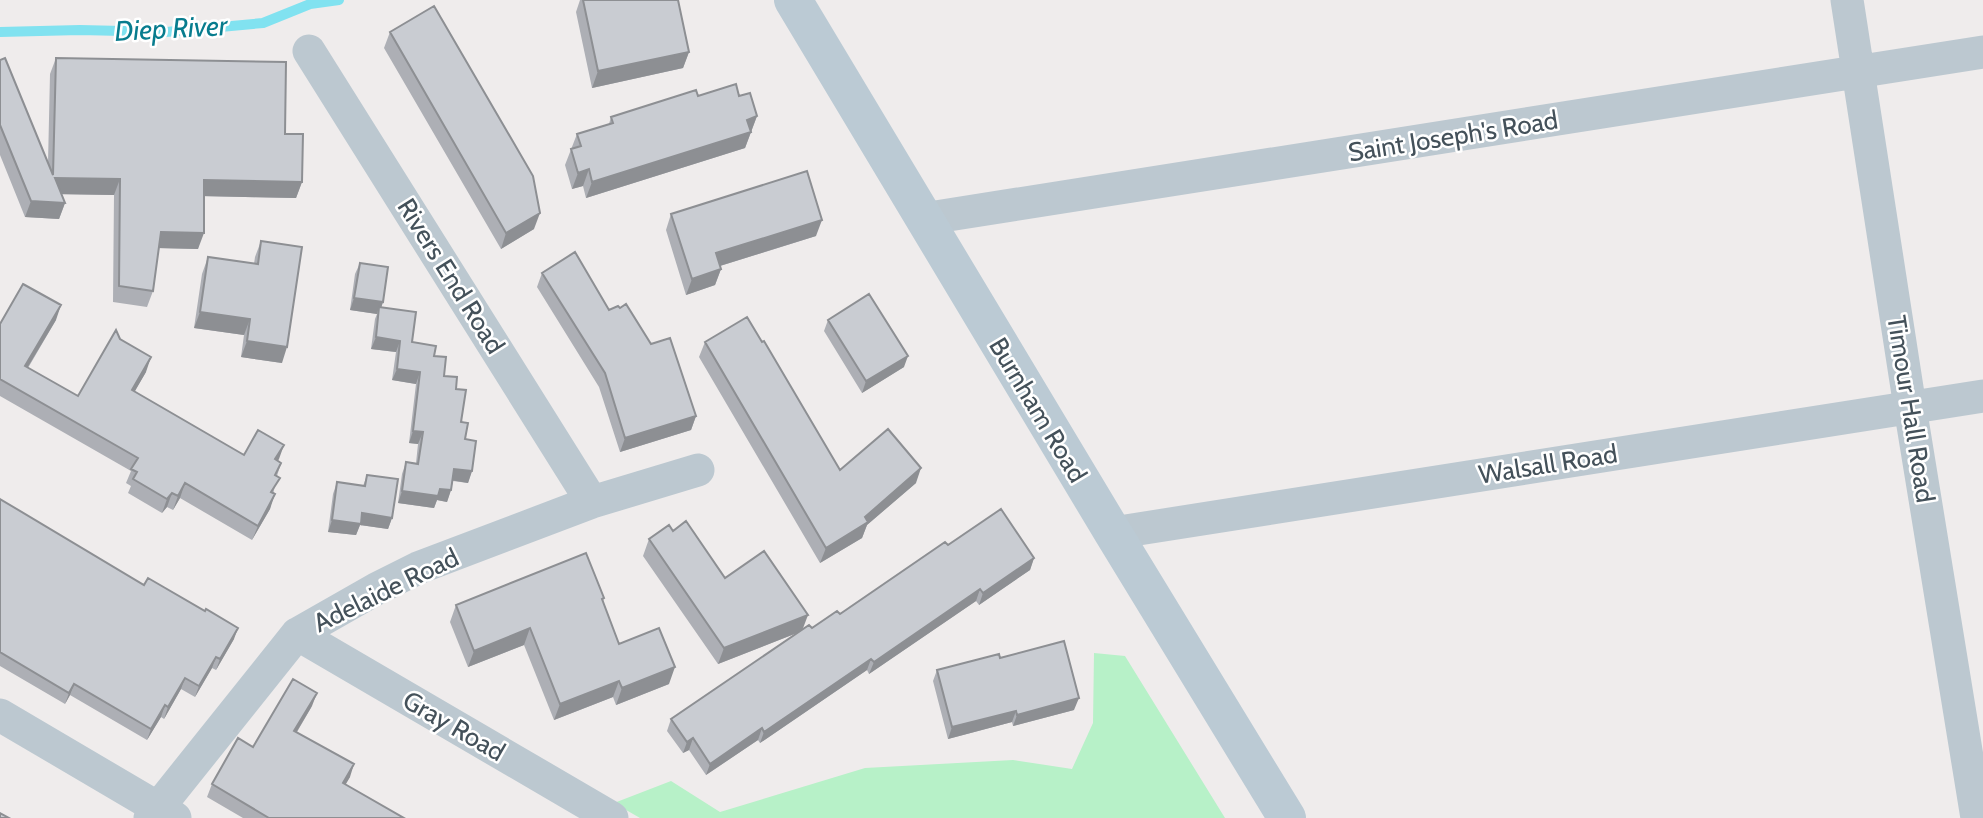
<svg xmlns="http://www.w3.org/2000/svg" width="1983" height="818" font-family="Cabin,sans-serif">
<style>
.green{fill:#b7f1c8}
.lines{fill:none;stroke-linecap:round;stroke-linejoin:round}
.stream{stroke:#81e2f0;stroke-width:10}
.street{stroke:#bcc8d0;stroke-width:33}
.secondary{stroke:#bbcad4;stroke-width:38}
.wall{fill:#adafb5}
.shaded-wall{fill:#8d8f93}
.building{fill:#c9ccd2;stroke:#8d8f93;stroke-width:2}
.labels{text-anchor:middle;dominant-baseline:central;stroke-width:5;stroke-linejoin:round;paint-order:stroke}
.street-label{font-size:26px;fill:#44515a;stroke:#fff}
.water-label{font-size:28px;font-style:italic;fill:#077c8e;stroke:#fff}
</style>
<rect width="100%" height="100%" fill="#efecec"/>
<!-- green -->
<path class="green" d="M1094,653L1125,656L1225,818H640L614,803L671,781L720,812L865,768L1013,760L1072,769L1093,723Z"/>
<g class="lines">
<!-- stream -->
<path class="stream" d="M0,32L80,30L166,32L263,23L310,4L339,0"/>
<!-- street -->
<path class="street" d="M1847,0L1910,407L1977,818
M309,51L592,502
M923,219L1983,52
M1113,533L1983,396
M297,634L612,818
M0,715L175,818
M150,818L297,634L376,589L418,568L592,502L698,470"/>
<!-- secondary -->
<path class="secondary" d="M793,0L1113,533L1287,818"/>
</g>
<!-- wall -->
<path class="wall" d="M580,0H678L689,52L683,68L592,88L576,12Z
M390,32L534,229L501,249L384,48Z
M56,58L285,134L302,182L296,198L204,196L198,249L159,248L153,291L147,307L113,302L114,195L61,194L65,203L59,219L25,217L0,155V60L48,163L50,74Z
M698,96H739L757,116L745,148L586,198L583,186L572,189L565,165L577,134L609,124L611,117Z
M671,214L816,236L720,266L721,269L715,285L686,295L666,230Z
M261,241L282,363L241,357L244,335L194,328L202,274L208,257L254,264L255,257Z
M360,263L383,302L381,308L412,342L434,356L444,376L456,389L472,471L468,483L453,481L451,490L447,502L437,500L434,508L398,503L402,474L406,462L416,463L418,444L409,443L416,384L392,380L396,352L371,349L375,319L377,314L350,310L355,274Z
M542,273L609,310L696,416L691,430L620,452L599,387L537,287Z
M56,320L28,368L78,396L120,339L146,372L134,392L244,455L278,461L281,463L277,476L270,509L252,540L180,498L173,510L167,507L162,513L128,493L131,486L126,483L131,471L0,396V324Z
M828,320L904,367L862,393L824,331Z
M705,342L840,470L916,483L867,525L862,538L820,563L699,357Z
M367,475L392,518L388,529L360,525L356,535L328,532L333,494L337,482L363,486Z
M0,499L234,639L216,670L212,668L195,697L181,689L164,719L161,717L147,740L70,695L65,704L0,666Z
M673,531L725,578L802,629L812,628L840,614L948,545L1034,558L1030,570L979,605L976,601L869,674L867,670L760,743L758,740L706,775L689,750L683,753L667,731L671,719L797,633L718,664L643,556L649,539Z
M604,598L603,602L619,644L669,684L616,705L613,697L554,720L524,645L468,667L450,622L456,605Z
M1000,658L1074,710L1013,726L1012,722L948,739L933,681L937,670Z
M312,706L297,732L350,777L345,784L404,818H243L207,797L212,784L253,747Z"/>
<!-- shaded-wall -->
<path class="shaded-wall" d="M689,52L683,68L592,88L598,71Z
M757,116L745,148L586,198L592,182Z
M589,169L583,186L572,189L578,173Z
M55,178L120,179L114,195L49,194Z
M204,180L302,182L296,198L198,196Z
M31,201L65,203L59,219L25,217Z
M540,213L534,229L501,249L506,233Z
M822,220L816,236L710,269L716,253Z
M161,232L204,233L198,249L156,248Z
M721,269L715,285L686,295L692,279Z
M354,298L383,302L379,314V307L377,314L350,310Z
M61,305L56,320L20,380L25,366Z
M200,312L250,319L244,335L194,328Z
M376,337L400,341L396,352L371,349Z
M247,341L287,347L282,363L241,357Z
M908,356L904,367L862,393L866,381Z
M151,357L146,372L127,405L132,390Z
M397,369L420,372L416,384L392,380Z
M696,416L691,430L620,452L625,438Z
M413,431L423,432L418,444L409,443Z
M284,445L279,459L270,474L275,459Z
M921,468L916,483L867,525L862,538L820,563L826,548L865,517Z
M454,469L472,471L468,483L450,480Z
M185,483L180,498L173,510L178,496Z
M440,489L451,490L447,502L437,500L434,508L398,503L402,491Z
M172,493L167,507L162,513L167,499Z
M275,494L270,509L252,540L258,526Z
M362,513L392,518L388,529L360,525L356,535L328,532L332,520Z
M1034,558L1030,570L979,605L983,593Z
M980,589L976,601L869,674L874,662Z
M808,615L802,631L718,664L724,648Z
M238,628L234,639L216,670L220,659Z
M530,628L524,645L468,667L474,651Z
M216,657L212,668L195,697L199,686Z
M871,659L867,670L760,743L764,732Z
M675,667L669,684L616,705L622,688Z
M185,678L181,689L164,719L168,707Z
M619,681L613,697L554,720L560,704Z
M74,684L70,695L65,704L69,693Z
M317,693L312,706L290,743L294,731Z
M1079,698L1074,710L1013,726L1017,715Z
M165,705L161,717L147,740L151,729Z
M1016,711L1012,722L948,739L952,727Z
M762,728L758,740L706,775L710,764Z
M693,738L689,750L683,753L687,742Z
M354,764L350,777L339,796L343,783Z"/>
<!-- building -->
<path class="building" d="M583,0H678L689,52L598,71Z
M434,6L533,176L540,213L506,233L390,32Z
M5,58L53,175L56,58L286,62L285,134H303L302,182L204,180V233L161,232L153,291L119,286L120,179L55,178L65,203L31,201L0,125V60Z
M736,84L739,96L750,93L757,116L747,120L751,132L592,182L589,169L578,173L571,149L581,146L577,134L613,123L611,117L696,90L698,96Z
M807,171L822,220L716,253L721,269L692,279L671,214Z
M261,241L302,247L287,347L247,341L250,319L200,312L208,257L258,264Z
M575,252L609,310L618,306L620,308L626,304L651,344L670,338L696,416L625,438L605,373L542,273Z
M360,263L388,267L383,302L354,298Z
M23,284L61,305L25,366L78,396L116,330L120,339L151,357L132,390L244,455L258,430L284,445L275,459L281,463L275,475L280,478L271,492L275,494L258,526L185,483L178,496L172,493L167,499L133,479L137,472L131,469L138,458L0,379V324Z
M869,294L908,356L866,381L828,320Z
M379,307L416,312L412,342L436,346L434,356L446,357L444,376L457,377L456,389L466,390L461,422L468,423L465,439L476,441L472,471L454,469L451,490L440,489L438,496L402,491L406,462L418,464L423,432L413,431L420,372L397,369L400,341L376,337Z
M747,317L762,342L764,341L840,470L888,429L921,468L865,517L868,522L826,548L705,342Z
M367,475L398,479L392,518L362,513L361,524L332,520L337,482L365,486Z
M0,499L144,585L148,578L205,611L206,609L238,628L220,659L216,657L199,686L185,678L168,707L165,705L151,729L74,684L69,693L0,652Z
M1001,509L1034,558L983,593L980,589L874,662L871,659L764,732L762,728L710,764L693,738L687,742L671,719L809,625L812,628L837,611L840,614L945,542L948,545Z
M686,521L725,578L764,551L808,615L724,648L649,539L669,525L673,531Z
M586,553L604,598L602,599L619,644L659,628L675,667L622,688L619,681L560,704L530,628L474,651L456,605Z
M1064,641L1079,698L1017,715L1016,711L952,727L937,670L999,654L1000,658Z
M293,679L317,693L294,731L354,764L343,783L404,818H269L212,784L238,738L253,747Z
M0,813L9,818H0Z"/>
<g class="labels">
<!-- street labels -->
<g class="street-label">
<text transform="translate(1453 136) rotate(-9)">Saint Joseph's Road</text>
<text transform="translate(451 276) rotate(58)">Rivers End Road</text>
<text transform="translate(1911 409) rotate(81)">Timour Hall Road</text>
<text transform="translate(1038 410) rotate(59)">Burnham Road</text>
<text transform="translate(1548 464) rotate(-9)">Walsall Road</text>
<text transform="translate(386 590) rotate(-26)">Adelaide Road</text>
<text transform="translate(454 726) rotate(30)">Gray Road</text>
</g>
<!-- water labels -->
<g class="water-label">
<text transform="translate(171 28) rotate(-3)">Diep River</text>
</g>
</g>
</svg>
